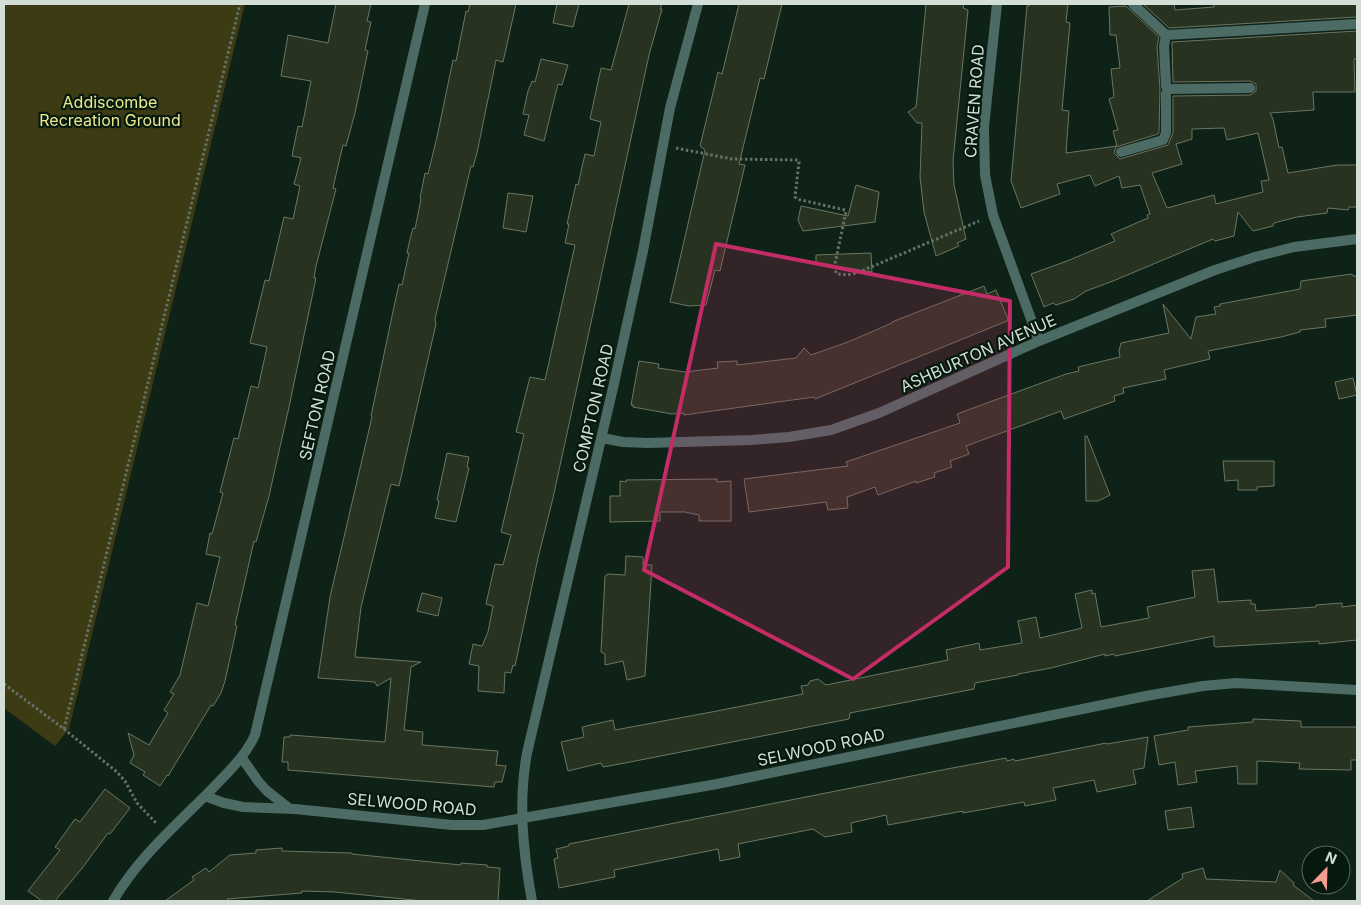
<svg xmlns="http://www.w3.org/2000/svg" width="1361" height="905" font-family="Inter,sans-serif">
<style>
.green{fill:#3d3b13}
.building{fill:#283220;stroke:#6b7662;fill-rule:evenodd}
.lines{fill:none;stroke-linecap:round;stroke-linejoin:round}
.path{stroke:#627268;stroke-width:3;stroke-dasharray:2.5 2.5;stroke-linecap:butt}
.lane{stroke:#4c6b65;stroke-width:10}
.street{stroke:#4c6b65;stroke-width:10}
.marked{fill:#c42c67;fill-opacity:0.2;stroke:#c42c67;stroke-width:4;stroke-linejoin:round}
.labels{text-anchor:middle;dominant-baseline:central;stroke-width:4.5;stroke-linejoin:round;paint-order:stroke}
.street-label{font-size:16px;fill:#d2ded6;stroke:#06190e}
.park-label{font-size:16px;fill:#ece88f;stroke:#06190e}
</style>
<rect width="100%" height="100%" fill="#0f2217"/>
<!-- green -->
<path class="green" d="M4,4H245L69,729L55,746L4,708Z"/>
<!-- building -->
<path class="building" d="M336,4H371L367,21L371,22L365,50L368,51L355,113L346,146L343,145L341,153L333,188L336,189L316,266L314,278H316L289,407L269,496L256,542L254,541L235,625L237,626L225,681L221,693L213,706L211,705L168,776L167,775L160,786L143,775L145,772L130,763L134,755L128,733L149,745L168,713L164,710L174,694L170,692L180,675L197,603L208,606L220,557L206,554L210,533L212,534L223,493L220,492L234,438L238,439L251,386L258,388L267,347L250,343L265,280L269,281L284,217L293,219L300,186L294,184L301,158L292,156L298,126L302,127L311,81L281,76L288,35L328,43Z
M470,4H516L503,62L496,60L477,153L473,167L471,166L435,319L436,324L399,486L391,484L361,607L355,657L421,662L411,667L404,730L423,732L422,745L498,751L496,765L506,766L502,782H495L494,787L288,770V762H282L284,737H290V735L385,742L391,678L377,686L375,682L318,678L330,597L372,417L371,416L395,302L399,284L402,285L409,253H407L410,239L413,228L415,229L421,199L420,198L425,173L428,174L437,137L453,60L456,61L466,11L468,12Z
M557,4H579L573,27L553,23Z
M629,4H662L660,9H662L649,55L553,498L538,558L515,666L513,665L511,673L505,672L504,693L478,691L479,666L469,664L473,644L482,646L488,632L493,606L486,604L495,564L503,565L511,535L501,532L524,434L516,432L530,377L545,380L575,245L565,243L569,224H567L576,184L578,185L585,154L594,156L601,122L590,119L601,68L611,70Z
M739,4H782L764,79L760,78L739,164L745,165L720,271L715,270L706,305L689,306L670,302L705,150L700,146L718,72L722,74Z
M926,4H964L963,8L968,10L953,161L954,185L966,239L957,243L959,246L936,256L924,212L920,177L922,123H917L908,112L916,107Z
M1029,4H1068L1066,22L1070,23L1062,110L1069,111L1066,153L1117,146L1113,131L1118,130L1109,99L1114,97L1111,69L1120,68L1116,35H1110L1109,7L1126,6L1159,37L1157,46L1160,90L1159,132L1158,134L1116,147L1114,153L1120,159L1168,145L1173,133V96L1250,95L1256,91V84L1250,81L1173,82L1172,42L1357,31V59H1354L1355,92H1313L1314,110L1270,113L1273,119L1279,148L1282,147L1288,173L1337,165H1357V207H1349L1348,210L1328,208L1327,213L1297,217L1274,223L1273,226L1253,231L1238,212L1234,236L1215,241L1213,239L1113,281L1086,291L1074,299L1056,305L1053,303L1044,307L1031,274L1067,261L1115,241L1111,234L1148,218L1147,215L1150,214L1140,185L1122,188L1119,176L1095,186L1090,175L1057,184L1060,194L1021,208L1011,181L1027,6H1029ZM1224,128L1227,140L1258,133L1269,180L1261,181L1263,192L1216,204L1214,195L1167,208L1152,173L1182,164L1176,144L1192,139V129Z
M1143,4H1174L1175,10L1214,7V4H1357V17L1169,28Z
M541,59L568,65L562,85L558,84L544,141L524,135L529,115L523,114L528,91L532,81L535,82Z
M856,185L879,192L875,222L803,231L798,220L801,206L848,216Z
M508,193L533,196L526,232L503,228Z
M871,253L872,272L816,263V255Z
M1352,274L1353,276H1357V315L1325,319L1326,327L1300,330V332L1281,337L1208,351L1210,359L1164,370L1166,379L1123,388L1124,393L1114,396L1115,401L1064,419L1061,411L966,446L969,454L950,461L952,467L934,473L935,477L916,483V481L878,495L875,487L847,497L848,508L828,510L826,502L749,512L744,479L848,466L846,462L960,423L957,414L1066,374L1079,371L1078,367L1120,357L1119,351L1121,343L1169,333L1163,304L1191,339L1196,317L1216,314L1214,307L1220,306V304L1300,289L1301,281Z
M984,286L987,294L996,290L1008,319L1007,321L815,399L814,397L684,415V413L672,414L633,407V405H631L639,361L659,364L658,368L685,372L718,368L717,362L737,361V365L796,358L804,348L811,355L848,342L892,323V322Z
M1353,378L1357,395L1339,399L1335,382Z
M1085,436H1087L1110,495L1098,501H1086Z
M447,453L469,457L467,467L469,468L456,522L435,518L439,501L437,500Z
M1223,461H1274V486L1257,487V490H1238V480L1225,481Z
M717,479V482L731,481V521H699V515L685,512H660V521L610,522V496H620V481L626,482V480Z
M626,556L643,557V565H652L645,676L627,680L623,661L605,665V654L601,652L605,576L608,574L625,575Z
M1214,569L1218,602L1251,600V604H1255L1256,611L1316,607V605L1342,603V607L1357,605V640L1319,644V641L1216,647L1214,646V636L1115,656L1114,654L1105,656V654L1051,668L1018,674V675L975,683L974,689L850,713L849,719L625,763L603,767L601,763L568,771L561,742L584,737L582,727L613,720L615,730L717,711L803,694L801,686L808,685L810,681L818,679L826,685L948,660L946,650L979,643L980,650L1022,643L1018,621L1036,617L1040,638L1082,628L1075,594L1092,590V594L1095,593L1101,627L1149,618L1147,607L1195,597L1192,571Z
M422,593L442,598L438,616L417,611Z
M1253,719L1301,721V727H1357V760H1351V770L1299,769L1300,763L1257,761V784H1238L1237,766L1195,771L1197,782L1178,785L1175,762L1159,765L1154,736L1188,730V727L1253,722Z
M1148,737L1144,768L1133,770L1136,784L1097,792L1094,780L1053,788L1056,800L1025,806L1024,802L963,813V811L888,825L886,815L851,823L852,832L825,837L813,829L738,844L740,857L720,861L718,849L614,870L615,877L559,888L554,859L558,858L556,849L569,846V844L947,769L1006,758L1007,761L1014,759L1015,761L1106,743L1107,744Z
M105,789L130,808L110,834L108,833L83,867L55,901H42L28,891L60,850L55,847L75,819L80,822Z
M1191,807L1194,827L1168,830L1165,811Z
M282,848V851L352,853V854L461,865V863L487,865V867L500,868L498,901H423L335,892L302,891V893L227,899L229,901H165L194,880L192,877L206,868L209,872L230,855L256,853V850Z
M1203,868L1206,879L1276,882L1280,870L1294,883L1293,885L1314,901H1147L1183,878L1182,874Z"/>
<g class="lines">
<!-- path -->
<path class="path" d="M676,148L732,159L798,160L799,162L795,197L797,199L845,210L846,212L834,268L837,274L847,275L857,273L979,221
M4,684L64,729L117,772L125,781L137,803L157,824
M64,729L240,4"/>
<!-- lane -->
<path class="lane" d="M1133,4L1166,35
M1250,88L1168,89L1166,86L1164,46L1166,35L1357,24
M1121,152L1163,140L1166,133V94L1168,89"/>
<!-- street -->
<path class="street" d="M997,4L984,127L985,175L993,215L1039,341
M602,438L623,442L647,443L751,440L789,437L831,430L879,413L1039,341L1215,270L1255,257L1294,247L1357,239
M242,758L258,781L267,791L290,809
M205,796L224,803L243,807L295,809L452,825H483L717,784L1146,696L1203,686L1236,683L1357,690
M113,901C138,858 175,826 210,791C227,773 245,757 255,735L425,4
M532,901C523,852 518,802 527,753L613,388L643,251L670,108L698,4"/>
</g>
<!-- marked area -->
<path class="marked" d="M716,244L1010,301L1008,567L853,679L644,570Z"/>
<g class="labels">
<!-- street labels -->
<g class="street-label">
<text transform="translate(974 101) rotate(-86)">CRAVEN ROAD</text>
<text transform="translate(978 353) rotate(-24)">ASHBURTON AVENUE</text>
<text transform="translate(317 405) rotate(-77)">SEFTON ROAD</text>
<text transform="translate(593 408) rotate(-77)">COMPTON ROAD</text>
<text transform="translate(821 747) rotate(-12)">SELWOOD ROAD</text>
<text transform="translate(412 804) rotate(5)">SELWOOD ROAD</text>
</g>
<!-- park labels -->
<g class="park-label">
<text x="110" y="102">Addiscombe<tspan x="110" dy="18">Recreation Ground</tspan></text>
</g>
</g>
<!-- border -->
<rect width="1361" height="905" fill="none" stroke="#d2ded6" stroke-width="10"/>
<!-- north arrow -->
<g transform="translate(1326 870) rotate(23)"><circle r="24" fill="#06190e" stroke="#58685e"/>
<path d="M0-4L9 19L0 12L-9 19Z" fill="#f59d8e"/>
<text y="-8" font-size="14" font-weight="bold" text-anchor="middle" fill="#d2ded6">N</text>
</g>
</svg>
